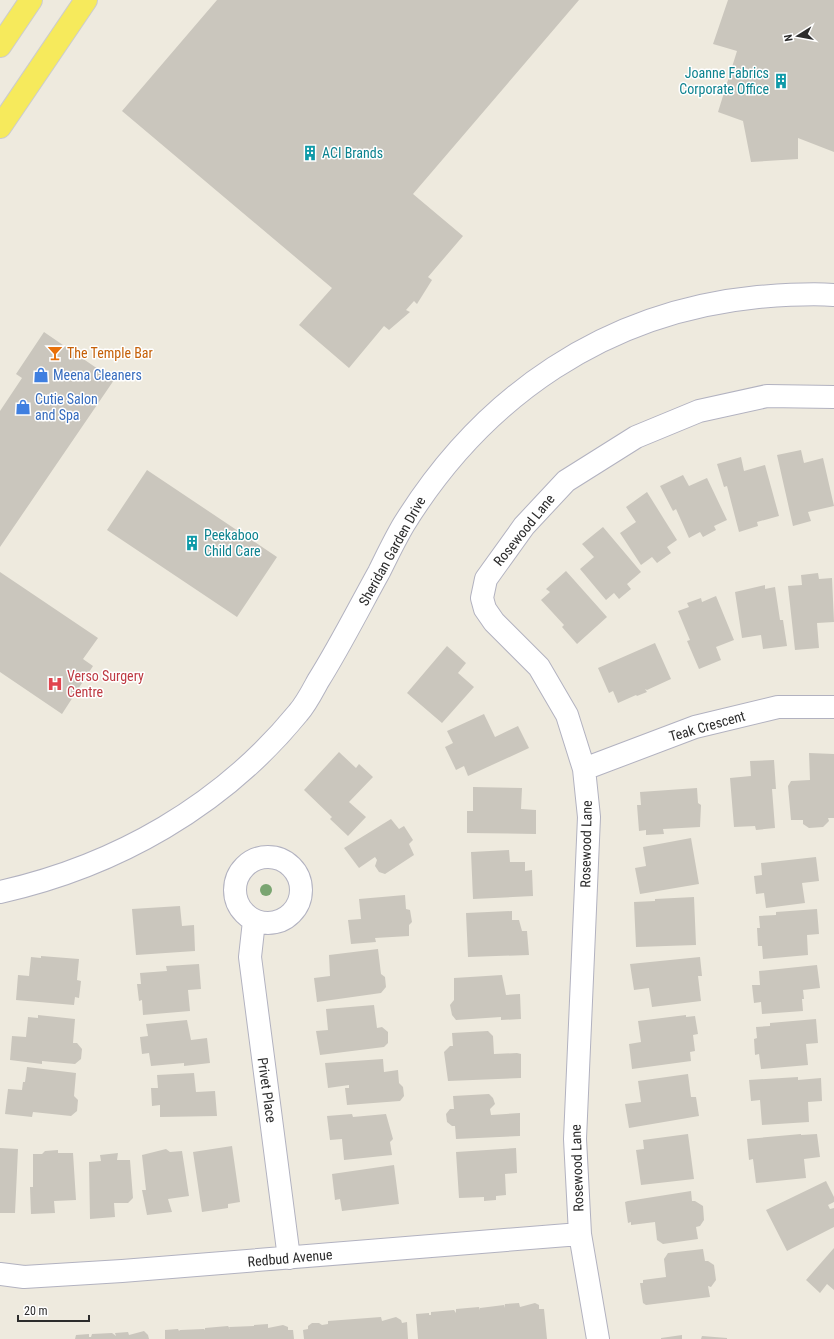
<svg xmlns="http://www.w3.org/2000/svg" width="834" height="1339" font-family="'Roboto Condensed',sans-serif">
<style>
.building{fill:#cac6bd}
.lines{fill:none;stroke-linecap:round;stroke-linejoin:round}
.minor-casing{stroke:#b2b2c0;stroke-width:24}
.major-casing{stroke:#ccc;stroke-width:24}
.minor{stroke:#fff;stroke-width:22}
.major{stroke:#f6ea5c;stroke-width:22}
.tree{fill:#7aa571}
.labels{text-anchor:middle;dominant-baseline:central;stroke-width:3;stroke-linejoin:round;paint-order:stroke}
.culture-label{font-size:14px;fill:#0d838f;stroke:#fff;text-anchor:start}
.food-label{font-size:14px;fill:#c56008;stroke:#fff;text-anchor:start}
.shop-label{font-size:14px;fill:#366cbe;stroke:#fff;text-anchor:start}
.street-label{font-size:14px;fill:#2c2c2c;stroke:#fff}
.health-label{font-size:14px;fill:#be3a42;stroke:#fff;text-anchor:start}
</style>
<rect width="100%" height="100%" fill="#eeeade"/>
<!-- building -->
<path class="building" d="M217,0H579L413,194L463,236L428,277L432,280L417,304L414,301L406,310L410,312L389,330L384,326L349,368L299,325L332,288L122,111Z
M728,0H834V152L798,138V159L751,162L743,121L718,112L737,51L713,44Z
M44,332L114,380L0,547V411L22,378L16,374Z
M801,450L804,463L823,458L834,506L808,512L811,521L793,526L777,455Z
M741,457L744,471L765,465L779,516L757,522L758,526L739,532L727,486L724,487L717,464Z
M147,470L277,557L237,617L107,530Z
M683,475L689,486L707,478L727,520L714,526L716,530L703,537L700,532L689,538L676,509L673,511L660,486Z
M647,492L677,540L667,547L671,553L657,563L652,557L641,565L620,533L636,522L626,507Z
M603,527L641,572L627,584L631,589L619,599L614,593L606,600L580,569L594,557L582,544Z
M566,571L607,617L577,644L562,627L564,625L541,600L550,592L546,589Z
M0,572L98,638L83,659L93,666L62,714L0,672Z
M818,573L819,579L832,578L834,622L817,623L819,648L795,650L788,586L802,585L801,575Z
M765,585V589L775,587L780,620H783L787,646L763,649L761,635L742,638L735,592Z
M716,596L734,640L716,647L721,660L699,669L687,641L690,640L678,611L689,607L687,603L701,598L702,602Z
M655,643L671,679L647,690L645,689L647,692L637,696L636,695L618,703L613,691L609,693L598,668Z
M447,646L466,663L458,673L474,687L442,723L407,693Z
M484,714L495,737L518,726L529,748L468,776L464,766L456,770L445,747L453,743L447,731Z
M339,752L356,768L359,764L373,777L349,802L366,817L348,836L330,819L332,817L304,790Z
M809,753L834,754V818H828L829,821L823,827L809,828L803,824V820H791L788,786L791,781L810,780Z
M774,760L776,789H772L775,828L756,830L755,826L734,827L730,778L751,776L750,761Z
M473,787L522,788L521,809L536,810V834L467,833V811H473Z
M697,788L698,803L701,805L700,827L663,829L664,834L646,835V830L639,831L637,805H641L640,792Z
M391,819L399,829L404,826L413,840L409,844L414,855L385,874L379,872L375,866L377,860L375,857L359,868L344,848Z
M691,838L699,884L640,894L635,868L646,866L643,847Z
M509,850L510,862H525V871L532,870L533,896L473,899L471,852Z
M816,857L819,881L802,883L805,903L766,908L764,893L756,894L754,876L762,875L761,863Z
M405,895L406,909L410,910L412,922L409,925V936L375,938L376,942L351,944L348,920L361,919L359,899Z
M694,897L696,945L636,947L634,902L655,901V899Z
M180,906L182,926L194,925L195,951L136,955L132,909Z
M817,909L819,934L807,935L808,955L763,959L762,946H758L757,928H760L759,916L776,915V912Z
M512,911V920H519L522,931H527L529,955L468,957L466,913Z
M378,949L381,974L385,977L386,987L381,993L317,1002L314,978L330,976L329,955Z
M41,956L79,959L77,980L81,981L79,998L75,997L74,1005L16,1000L18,975L29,976L31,957L41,958Z
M700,957L702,976H698L701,1001L652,1007L649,988L634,990L630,964Z
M199,964L201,989L188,990L190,1011L143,1015L142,1000L139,1001L137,984H141L140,973L167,971L166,966Z
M817,965L820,988L803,990L804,999H802L803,1011L762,1014L761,1002L754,1003L752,985H760L759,971Z
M502,975L506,995L520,994L521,1019L501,1020V1017L456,1020L452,1015L450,1005L454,1000V978Z
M374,1005L377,1028L382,1027L388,1032V1043L384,1047L320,1055L316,1031L328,1030L326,1009Z
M38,1015L75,1019L73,1043H77L82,1049L81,1059L75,1064L42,1061V1064L10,1060L12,1036L26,1037L28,1017L38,1018Z
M686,1015V1017L695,1016L698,1034L693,1035L695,1051L690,1052L691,1061L632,1069L629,1044L641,1042L638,1021Z
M816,1019L818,1043L806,1044L808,1065L761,1069L759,1054L755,1055L754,1039L757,1038L756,1027L770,1026V1023Z
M187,1020L191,1040L207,1038L210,1063L184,1066V1063L151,1066L149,1053L142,1054L140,1037L148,1036L146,1024Z
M488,1031L493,1036L494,1054L517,1053L521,1054V1078L448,1081L444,1052L450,1046H453L452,1033Z
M383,1059L384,1072L398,1070L399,1083L403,1087L404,1096L400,1101L347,1105L345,1088H349V1085L328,1088L325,1063Z
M27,1067L76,1073L74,1096L78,1100L77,1111L71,1116L33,1112L32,1117L5,1114L8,1089L22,1090L23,1082H25Z
M194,1073L196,1092L215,1091L217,1116L160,1117V1105L152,1106L151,1088H158L157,1075Z
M688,1074L691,1097H696L699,1116L629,1128L625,1104L641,1102L638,1081Z
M798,1077V1080L821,1078L822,1101L808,1102L809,1122L762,1125L760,1100L751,1101L749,1080Z
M489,1094L493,1098L495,1104L490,1109L491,1115L520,1113V1136L456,1139L455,1126H452L447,1122L446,1114L450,1109H454L453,1096Z
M352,1114L353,1117L386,1114L393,1139L390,1142L392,1155L344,1160L342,1139L330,1140L327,1116Z
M688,1134L694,1179L641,1185L636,1150L644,1149L643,1140Z
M801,1134V1135L817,1134L820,1157L804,1159L806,1178L756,1183L753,1159L749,1160L747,1139Z
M232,1146L240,1202L228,1204V1208L202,1212L193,1152Z
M0,1148L18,1149L15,1213H0Z
M516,1148L517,1173L505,1174L506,1195L496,1196V1200L484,1201V1197L459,1198L456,1152Z
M166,1149L170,1152L182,1151L189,1196L168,1199L172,1212L147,1215L142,1190H146L142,1155Z
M58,1150V1153H73L76,1200L54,1201L55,1213L31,1214L30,1187H33V1154H42L45,1151Z
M118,1153L117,1160H130L133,1198L128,1203H114L115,1217L90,1219L89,1162L101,1161L100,1155Z
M394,1165L399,1204L342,1211L340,1199L335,1200L332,1174Z
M826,1181L834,1197V1202L828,1205L830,1209L834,1208V1227L787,1251L766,1210Z
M691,1191L692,1201H695L703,1206L704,1220L700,1226L696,1227L698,1239L663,1244L657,1240L655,1222L631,1225V1222L628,1223L625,1202L628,1201Z
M834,1248V1290L827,1284L820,1293L806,1280Z
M703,1249L705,1261H708L714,1265L716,1280L711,1287L708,1286L710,1297L646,1305L643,1303L640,1283H643V1280L666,1277L664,1259L668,1253Z
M519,1303L520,1307L535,1303L539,1305V1309H544L547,1339H418L416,1314L429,1313V1315H431V1312L454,1310L456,1313V1309L479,1307L480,1310V1308L504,1305V1308L505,1304Z
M381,1317L382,1321L396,1317L401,1320L402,1323L407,1322L408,1339H304L303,1330L308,1329V1326L312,1323H319L322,1325L328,1324V1321Z
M268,1324V1328L283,1325L288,1327V1330H293L294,1339H165V1330L178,1329L179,1331L180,1330L204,1329L205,1330V1328L228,1326L230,1329L229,1327L254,1326V1330V1325Z
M144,1331L148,1335L149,1339H75L76,1335L89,1334V1337H91L92,1334L112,1333L116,1336L115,1333L128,1332L129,1335Z
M682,1335V1339H661V1338Z
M702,1336L727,1338V1339H701Z"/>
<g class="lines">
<defs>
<path id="minor" d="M584,769L695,727L778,707H834
M235 890a33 33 0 1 1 66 0a33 33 0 1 1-66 0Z
M0,892C116,866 222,806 298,713C306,704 312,692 318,681C340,646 359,608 379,572C387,556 395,539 404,524C484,395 606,312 758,297C783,295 809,293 834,295
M254,921L250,957L289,1258
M0,1274L24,1277L122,1271L580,1234
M598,1339L580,1234L575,1139L589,817L584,769L567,715L539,667L494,622L485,609L482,598L486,579L524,526L566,481L636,437L699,411L767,396L834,397"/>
<path id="major" d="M0,46L31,0
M0,127L86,0"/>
</defs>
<!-- minor casing -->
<use href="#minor" class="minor-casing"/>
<!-- major casing -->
<use href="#major" class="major-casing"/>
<!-- minor -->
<use href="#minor" class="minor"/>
<!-- major -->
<use href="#major" class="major"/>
</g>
<!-- trees -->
<circle class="tree" cx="266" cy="890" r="6"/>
<!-- icons -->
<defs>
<symbol id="building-bare" viewBox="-9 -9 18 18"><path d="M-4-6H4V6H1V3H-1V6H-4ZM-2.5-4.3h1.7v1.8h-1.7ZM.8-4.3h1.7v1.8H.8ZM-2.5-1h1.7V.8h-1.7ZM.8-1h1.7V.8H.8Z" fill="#0f9aa8" stroke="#fff" stroke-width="2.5" paint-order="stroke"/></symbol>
<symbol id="bar-bare" viewBox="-9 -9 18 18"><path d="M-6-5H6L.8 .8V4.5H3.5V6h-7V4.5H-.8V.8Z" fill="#e8710a" stroke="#fff" stroke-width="2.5" paint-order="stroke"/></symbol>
<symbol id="shop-bare" viewBox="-9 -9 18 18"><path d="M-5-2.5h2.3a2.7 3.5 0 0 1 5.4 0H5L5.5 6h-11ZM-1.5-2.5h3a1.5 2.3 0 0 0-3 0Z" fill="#3f7fe0" stroke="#fff" stroke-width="2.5" paint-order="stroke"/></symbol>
<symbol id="hospital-bare" viewBox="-9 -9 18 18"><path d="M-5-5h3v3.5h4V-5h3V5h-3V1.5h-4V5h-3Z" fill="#e0444e" stroke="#fff" stroke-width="2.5" paint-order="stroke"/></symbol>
</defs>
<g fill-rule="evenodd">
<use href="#building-bare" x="770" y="70" width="22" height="22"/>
<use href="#building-bare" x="299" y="142" width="22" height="22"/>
<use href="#bar-bare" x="44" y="342" width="22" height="22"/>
<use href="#shop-bare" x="30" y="364" width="22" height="22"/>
<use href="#shop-bare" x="12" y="396" width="22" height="22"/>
<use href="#building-bare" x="181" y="532" width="22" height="22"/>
<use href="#hospital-bare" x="44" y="673" width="22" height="22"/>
</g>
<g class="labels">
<!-- culture labels -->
<g class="culture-label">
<text x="769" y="73" text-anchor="end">Joanne Fabrics<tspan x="769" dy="16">Corporate Office</tspan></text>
<text x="322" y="153">ACI Brands</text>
<text x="204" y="535">Peekaboo<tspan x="204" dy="16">Child Care</tspan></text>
</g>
<!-- food labels -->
<g class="food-label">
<text x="67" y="353">The Temple Bar</text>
</g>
<!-- shop labels -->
<g class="shop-label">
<text x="53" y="375">Meena Cleaners</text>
<text x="35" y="399">Cutie Salon<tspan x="35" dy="16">and Spa</tspan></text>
</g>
<!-- street labels -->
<g class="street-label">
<text transform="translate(524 530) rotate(-51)">Rosewood Lane</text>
<text transform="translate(392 551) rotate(-61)">Sheridan Garden Drive</text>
<text transform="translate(707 726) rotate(-16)">Teak Crescent</text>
<text transform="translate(586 844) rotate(-89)">Rosewood Lane</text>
<text transform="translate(267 1090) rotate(82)">Privet Place</text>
<text transform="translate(577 1168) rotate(-92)">Rosewood Lane</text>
<text transform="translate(290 1258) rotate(-5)">Redbud Avenue</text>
</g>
<!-- health labels -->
<g class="health-label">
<text x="67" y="676">Verso Surgery<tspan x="67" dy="16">Centre</tspan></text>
</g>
</g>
<!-- north arrow -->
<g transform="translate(798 36) rotate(259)" stroke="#ffffff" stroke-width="3" paint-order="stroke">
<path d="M0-3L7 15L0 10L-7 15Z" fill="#2c2c2c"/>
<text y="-6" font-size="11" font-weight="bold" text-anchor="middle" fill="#2c2c2c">N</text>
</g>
<!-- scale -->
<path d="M18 1315v6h71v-6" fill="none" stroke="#2c2c2c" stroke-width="2"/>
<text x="24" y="1315" font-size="12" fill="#2c2c2c" stroke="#ffffff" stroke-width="3" paint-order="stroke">20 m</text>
</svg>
